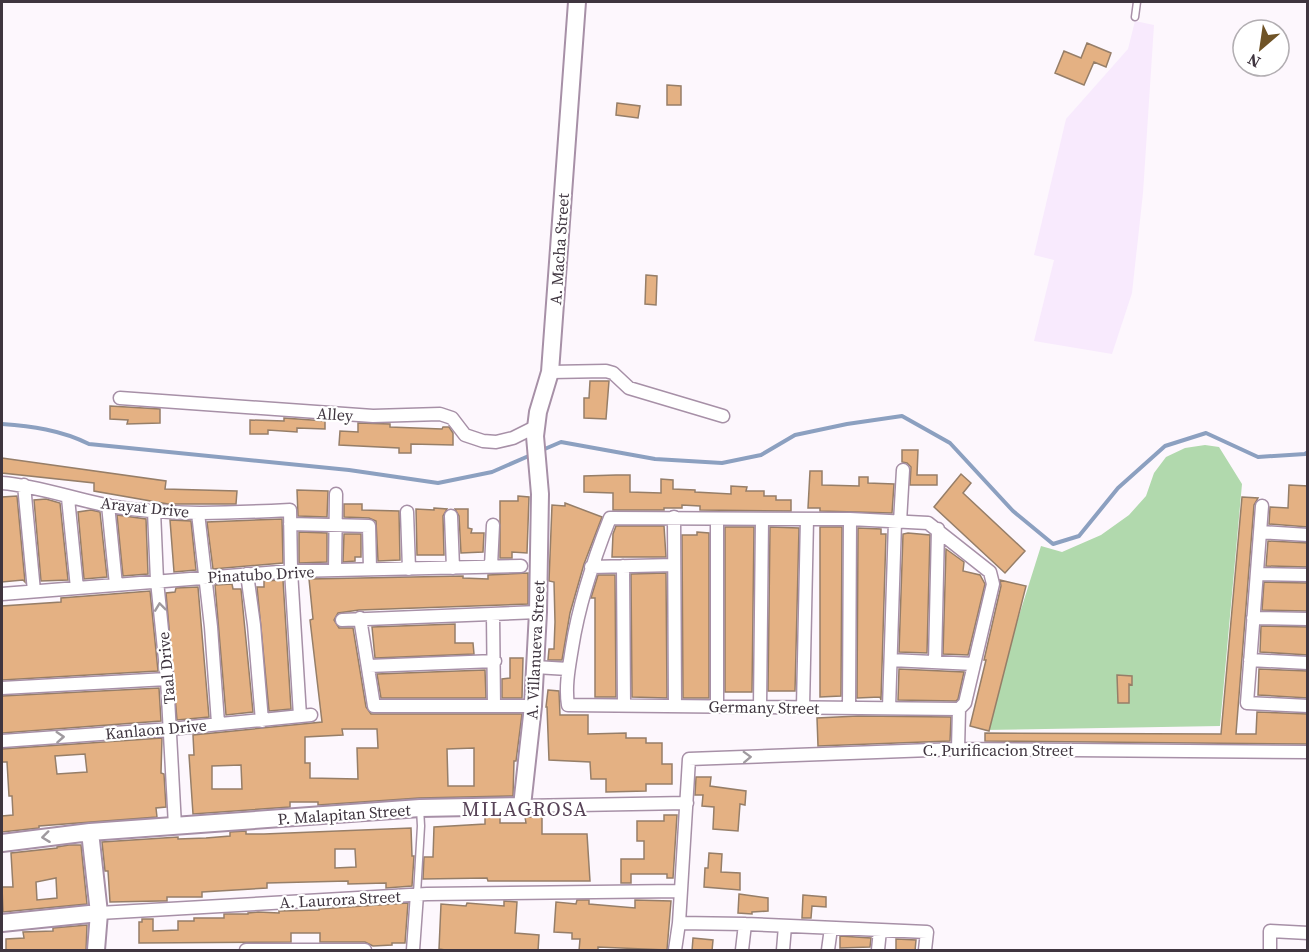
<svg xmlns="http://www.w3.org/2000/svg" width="1309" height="952" font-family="'Source Serif 4',serif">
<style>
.industrial{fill:#f8eafd}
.green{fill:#b1d9ad}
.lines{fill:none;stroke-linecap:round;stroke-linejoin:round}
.stream{stroke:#8ca0c0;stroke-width:4}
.building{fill:#e4b183;stroke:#967e68;stroke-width:1.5;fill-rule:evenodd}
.lane-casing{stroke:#a790a7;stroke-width:9}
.street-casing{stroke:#a790a7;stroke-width:15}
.secondary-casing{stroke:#a790a7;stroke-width:20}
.lane{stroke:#fff;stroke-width:6}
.street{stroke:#fff;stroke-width:12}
.secondary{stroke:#fff;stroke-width:16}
.oneway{stroke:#9f9a9f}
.labels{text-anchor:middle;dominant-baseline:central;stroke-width:4.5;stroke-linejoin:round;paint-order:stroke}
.street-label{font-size:16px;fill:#3f353f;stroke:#fff}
.quarter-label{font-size:20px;letter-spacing:1.5px;fill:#574257;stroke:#fff}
</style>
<rect width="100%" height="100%" fill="#fdf7fd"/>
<!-- industrial -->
<path class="industrial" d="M1135,21L1154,25L1143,193L1132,293L1112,354L1034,341L1054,260L1034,255L1066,119L1128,49Z"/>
<!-- green -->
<path class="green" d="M1205,445L1219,447L1242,484L1220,726L983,730L1041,546L1062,552L1101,535L1129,515L1146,496L1154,473L1166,457L1185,448Z"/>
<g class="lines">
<!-- stream -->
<path class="stream" d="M2,424C31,426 61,430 89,444L349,470L438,483L492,472L531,455
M540,451L561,442L655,459L722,463L761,455L795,435L847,424L902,416L950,443L1013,511L1053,544L1079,536L1118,488L1165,446L1206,433L1258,457L1305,454L1308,452"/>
</g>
<!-- building -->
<path class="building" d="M1087,43L1111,53L1106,67L1094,62L1084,85L1055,73L1064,51L1081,58Z
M667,85L681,86V105H667Z
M617,103L640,106L638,118L616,115Z
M646,275L657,276L656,305L645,304Z
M590,381H609L606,419L584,418V398H589Z
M110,406L160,409V423L127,424L128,420L110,419Z
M284,418L325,421V429L297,428V432L268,430V434H250V420L284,421Z
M358,423L390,424V427L442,429L443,427H449L453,433V445L411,444V453H399V448L339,445L340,431L358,432Z
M902,450H918L917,475H937V485H910L911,467L907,463L902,462Z
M2,458L166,481L165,489L237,491L236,504H168L94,491V483L2,473Z
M810,471H822V485L859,486V477H868V483L894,484L892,513L820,511V508H808Z
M961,474L971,483L963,493L1025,551L1005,573L934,507Z
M616,475H630V492L661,493V479L673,480V489L695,490V492L731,494V486L747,487L746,491H764V496H776V500H791V511L700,510V506L682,505V508H664V510H613V493L584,492V476Z
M1289,485L1308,486V527L1269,524L1270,507L1288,508Z
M297,490L328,491L327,517L298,516Z
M17,496L25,582L23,580L2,582V497Z
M518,496L529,497L527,553L512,552V558H500V501H518Z
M1242,497L1258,498L1254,505L1236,734H1256L1257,712L1308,714V744L985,741V733L1221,734Z
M46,499L60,503L68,580L41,581L34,500Z
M565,503L602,517L584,564L570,613L562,660H548L549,649H554L555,622L554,582L549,581L552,505L565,506Z
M344,504H362V510L399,511L400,560L378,561L376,521L369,518L344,517Z
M434,508L447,509L443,516L444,555H417L416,509L434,510Z
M455,509H468V528L472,529L471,533H484L483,552L461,553L459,516Z
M91,510L100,512L107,577L84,579L78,512Z
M117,515L146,519L148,574L123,576Z
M282,519L283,563L213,569L207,522Z
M170,520L191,521L196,570L174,572Z
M616,526H664L666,557H612L613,534Z
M725,527H754L752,692H725Z
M770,527L799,528L795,691H768Z
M820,527H842L841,696L820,697Z
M858,528L881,529V534H886L881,700L880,697L857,698Z
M299,532L327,533V562L299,563Z
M697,532L709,533V698H683L682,535H697Z
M908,533L930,535L927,653L899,652L903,534Z
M344,534H361V557H355V561L343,562Z
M1268,541L1308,543V567L1266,566Z
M946,549L964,562L963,571L980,575L985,584L968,655L943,654Z
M528,573V604L359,610L338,613L334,620L339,628H353L366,707L371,714H522L516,761H514L513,796L419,798L318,805V802H290V807L193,814L189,755H194L193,735L322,722L310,620L313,619L309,579L463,576V578L488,579V575ZM342,729H377L378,748H357L358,779L310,778V763H305V737L343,735ZM474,748V786H448L447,749ZM241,765L242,789H212V766Z
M666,573L667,698L632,697L631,574Z
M598,575H615L616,697H595V598H591Z
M283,580L291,709L269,711L257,587H264V581Z
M1000,580L1026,586L989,731L970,726L986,660H984L1001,586Z
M1264,582L1308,583V611L1262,610Z
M232,584L233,589H241L253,712L226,715L215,585Z
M198,587L209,717L177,720L166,593L175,592L176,588Z
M150,591L158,671L2,680V606L61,602V598Z
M455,624V643H473L474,654L375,658L372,627Z
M1261,626L1308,627V655L1260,652Z
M510,658H523L522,698H502V679L510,678Z
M899,669L964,672L958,699L956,701L898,700Z
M1259,669L1308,671V698L1258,695Z
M485,670L486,698H381L377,674Z
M1117,675L1132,676V685L1129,684V703H1118Z
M159,688L161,721L2,733V696Z
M548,690L559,691L560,715H588V734L626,733V738H646V743H662V764H672V784H646V791L606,792V779H591L590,762L549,760L547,707H546Z
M858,716L951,717L950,741L818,746L817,718Z
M162,738L161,773L164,774L166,807L156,808L157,817L39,826V828L2,832V816L13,815L12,796H9L7,762H2V749ZM85,754L87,772L57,774L55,756Z
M696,777H711L710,786L746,791L745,805L740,804L738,831L713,829L714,807L702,806L703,795H695Z
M664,815H677L673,878H667V874H631V883H621V859H644V841H637V821H664Z
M485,817H500V823H526L525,817H542V834H587L590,881H488L487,878L423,879L424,857H433L434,827L485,824Z
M411,828L412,856H414L412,886L386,888V883L348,884V881L267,883V888L202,892V897H167V901H160L110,902L108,871H105L102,842L178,837V839L206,838L230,836V832L246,831V834H264ZM335,849H355L356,867L335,868Z
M69,845H81L87,904L3,912L2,887H13L11,853L57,848V847ZM56,878L57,898L37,900L36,882Z
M709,853L722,854L721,872L740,873V890L704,887L705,868H708Z
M739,894L768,898V911L752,912V914L738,913Z
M803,895L826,897V907L812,906L811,918H802Z
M577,900H589V904L635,908V900L671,901L667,950L598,947V951H579L580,939H572V933L554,932L556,902L576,904Z
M504,901L517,902L515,933L539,935L538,951H452L439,949L441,904L466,906L467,903L504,906Z
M408,903L405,943H392V945L373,946L365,942H320V933H291V942L139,943V922H142V919H153V931L178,930V921H194V918H224V914H248V913L258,912L279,913V911L319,910V909Z
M87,925L86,951H6V939L24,938L23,932L53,931V928Z
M840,936L871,938L870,947L840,948Z
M693,938L713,940L712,951H692Z
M896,939L916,940L915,951H896Z"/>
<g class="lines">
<defs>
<path id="lane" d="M1135,17L1137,2
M417,894L421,826L420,808"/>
<path id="street" d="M550,372L606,371L613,373L629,388L723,416
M120,398L373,416L440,414L452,418L465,435L483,441L496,442L513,438L537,426
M2,483C39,486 73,499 110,506C169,516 230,513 290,510L291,571L300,716
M24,485L34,591
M68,498L77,588
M108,505L116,585
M1262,506L1247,703L1308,706
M154,511L157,581L167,679L175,826
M407,512L409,569
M198,513L211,627L218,723
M451,516L453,568
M674,517L675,706
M717,519V706
M900,522L903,470
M290,524L369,526L370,569
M1260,532L1308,535
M491,566L493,525
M623,566L624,705
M591,567L674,565
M335,570L336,494
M247,574L254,625L262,721
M1257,574L1308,575
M2,594L291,571L521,566
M493,614L494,706
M360,618L374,706H533
M1253,618L1308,619
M342,620L538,612
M891,660L974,664
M1250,660L1308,663
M935,662L938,529
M369,666L495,661
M535,667L568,669
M2,688L167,679
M760,707L762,519
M803,707L807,519
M849,707L850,519
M889,708L895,522
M2,741L170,729L311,715
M958,749L959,709L965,703L993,584L990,572L928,523L850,519L610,518C593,561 579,603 572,648C569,667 565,686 568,705L959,709
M522,806L687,803
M99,913L427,894L680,891
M679,923L745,924L927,932L925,950
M246,950H365
M413,950L417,894
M675,950L679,923L689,759L958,749L1308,752
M742,950L745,924
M783,950L785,926
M828,950L831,928
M878,950L880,930
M1270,950V931L1308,933"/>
<path id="secondary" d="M90,832L99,913L96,950
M2,843L90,832L420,808L522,806L533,706L538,612L540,494L535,436L538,412L550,372L577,2
M2,923L99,913"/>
</defs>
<!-- lane casing -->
<use href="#lane" class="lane-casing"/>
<!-- street casing -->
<use href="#street" class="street-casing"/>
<!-- secondary casing -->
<use href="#secondary" class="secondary-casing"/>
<!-- lane -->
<use href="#lane" class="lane"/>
<!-- street -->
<use href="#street" class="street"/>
<!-- secondary -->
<use href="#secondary" class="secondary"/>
</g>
<!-- one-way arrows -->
<defs><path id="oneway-chevron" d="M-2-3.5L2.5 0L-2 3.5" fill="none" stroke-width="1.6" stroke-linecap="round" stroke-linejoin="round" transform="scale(1.5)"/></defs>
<g class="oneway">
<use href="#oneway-chevron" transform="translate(160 607) rotate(-97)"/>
<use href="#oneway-chevron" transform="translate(60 737) rotate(-4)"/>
<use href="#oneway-chevron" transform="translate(747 757) rotate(-2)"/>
<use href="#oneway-chevron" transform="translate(46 837) rotate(173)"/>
</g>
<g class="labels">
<!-- street labels -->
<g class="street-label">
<text transform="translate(559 249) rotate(-86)">A. Macha Street</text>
<text transform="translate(335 414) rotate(4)">Alley</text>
<text transform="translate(145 507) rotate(6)">Arayat Drive</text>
<text transform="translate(261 574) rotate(-3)">Pinatubo Drive</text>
<text transform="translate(535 650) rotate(-87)">A. Villanueva Street</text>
<text transform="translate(166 668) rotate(-95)">Taal Drive</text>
<text transform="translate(764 707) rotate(1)">Germany Street</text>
<text transform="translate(156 729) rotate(-5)">Kanlaon Drive</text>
<text x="998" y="750">C. Purificacion Street</text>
<text transform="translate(344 814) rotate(-4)">P. Malapitan Street</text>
<text transform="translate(340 899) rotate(-3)">A. Laurora Street</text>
</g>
<!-- quarter labels -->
<g class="quarter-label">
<text x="525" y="809">MILAGROSA</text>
</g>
</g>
<!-- border -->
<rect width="1309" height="952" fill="none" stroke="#3f353f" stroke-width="6"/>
<!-- north arrow -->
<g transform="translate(1261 48) rotate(209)"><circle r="28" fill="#ffffff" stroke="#b2aeb2" stroke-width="1.5"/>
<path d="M0-4.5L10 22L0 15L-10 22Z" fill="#6f5326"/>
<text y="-9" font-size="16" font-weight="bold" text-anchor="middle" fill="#3f353f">N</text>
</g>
</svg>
